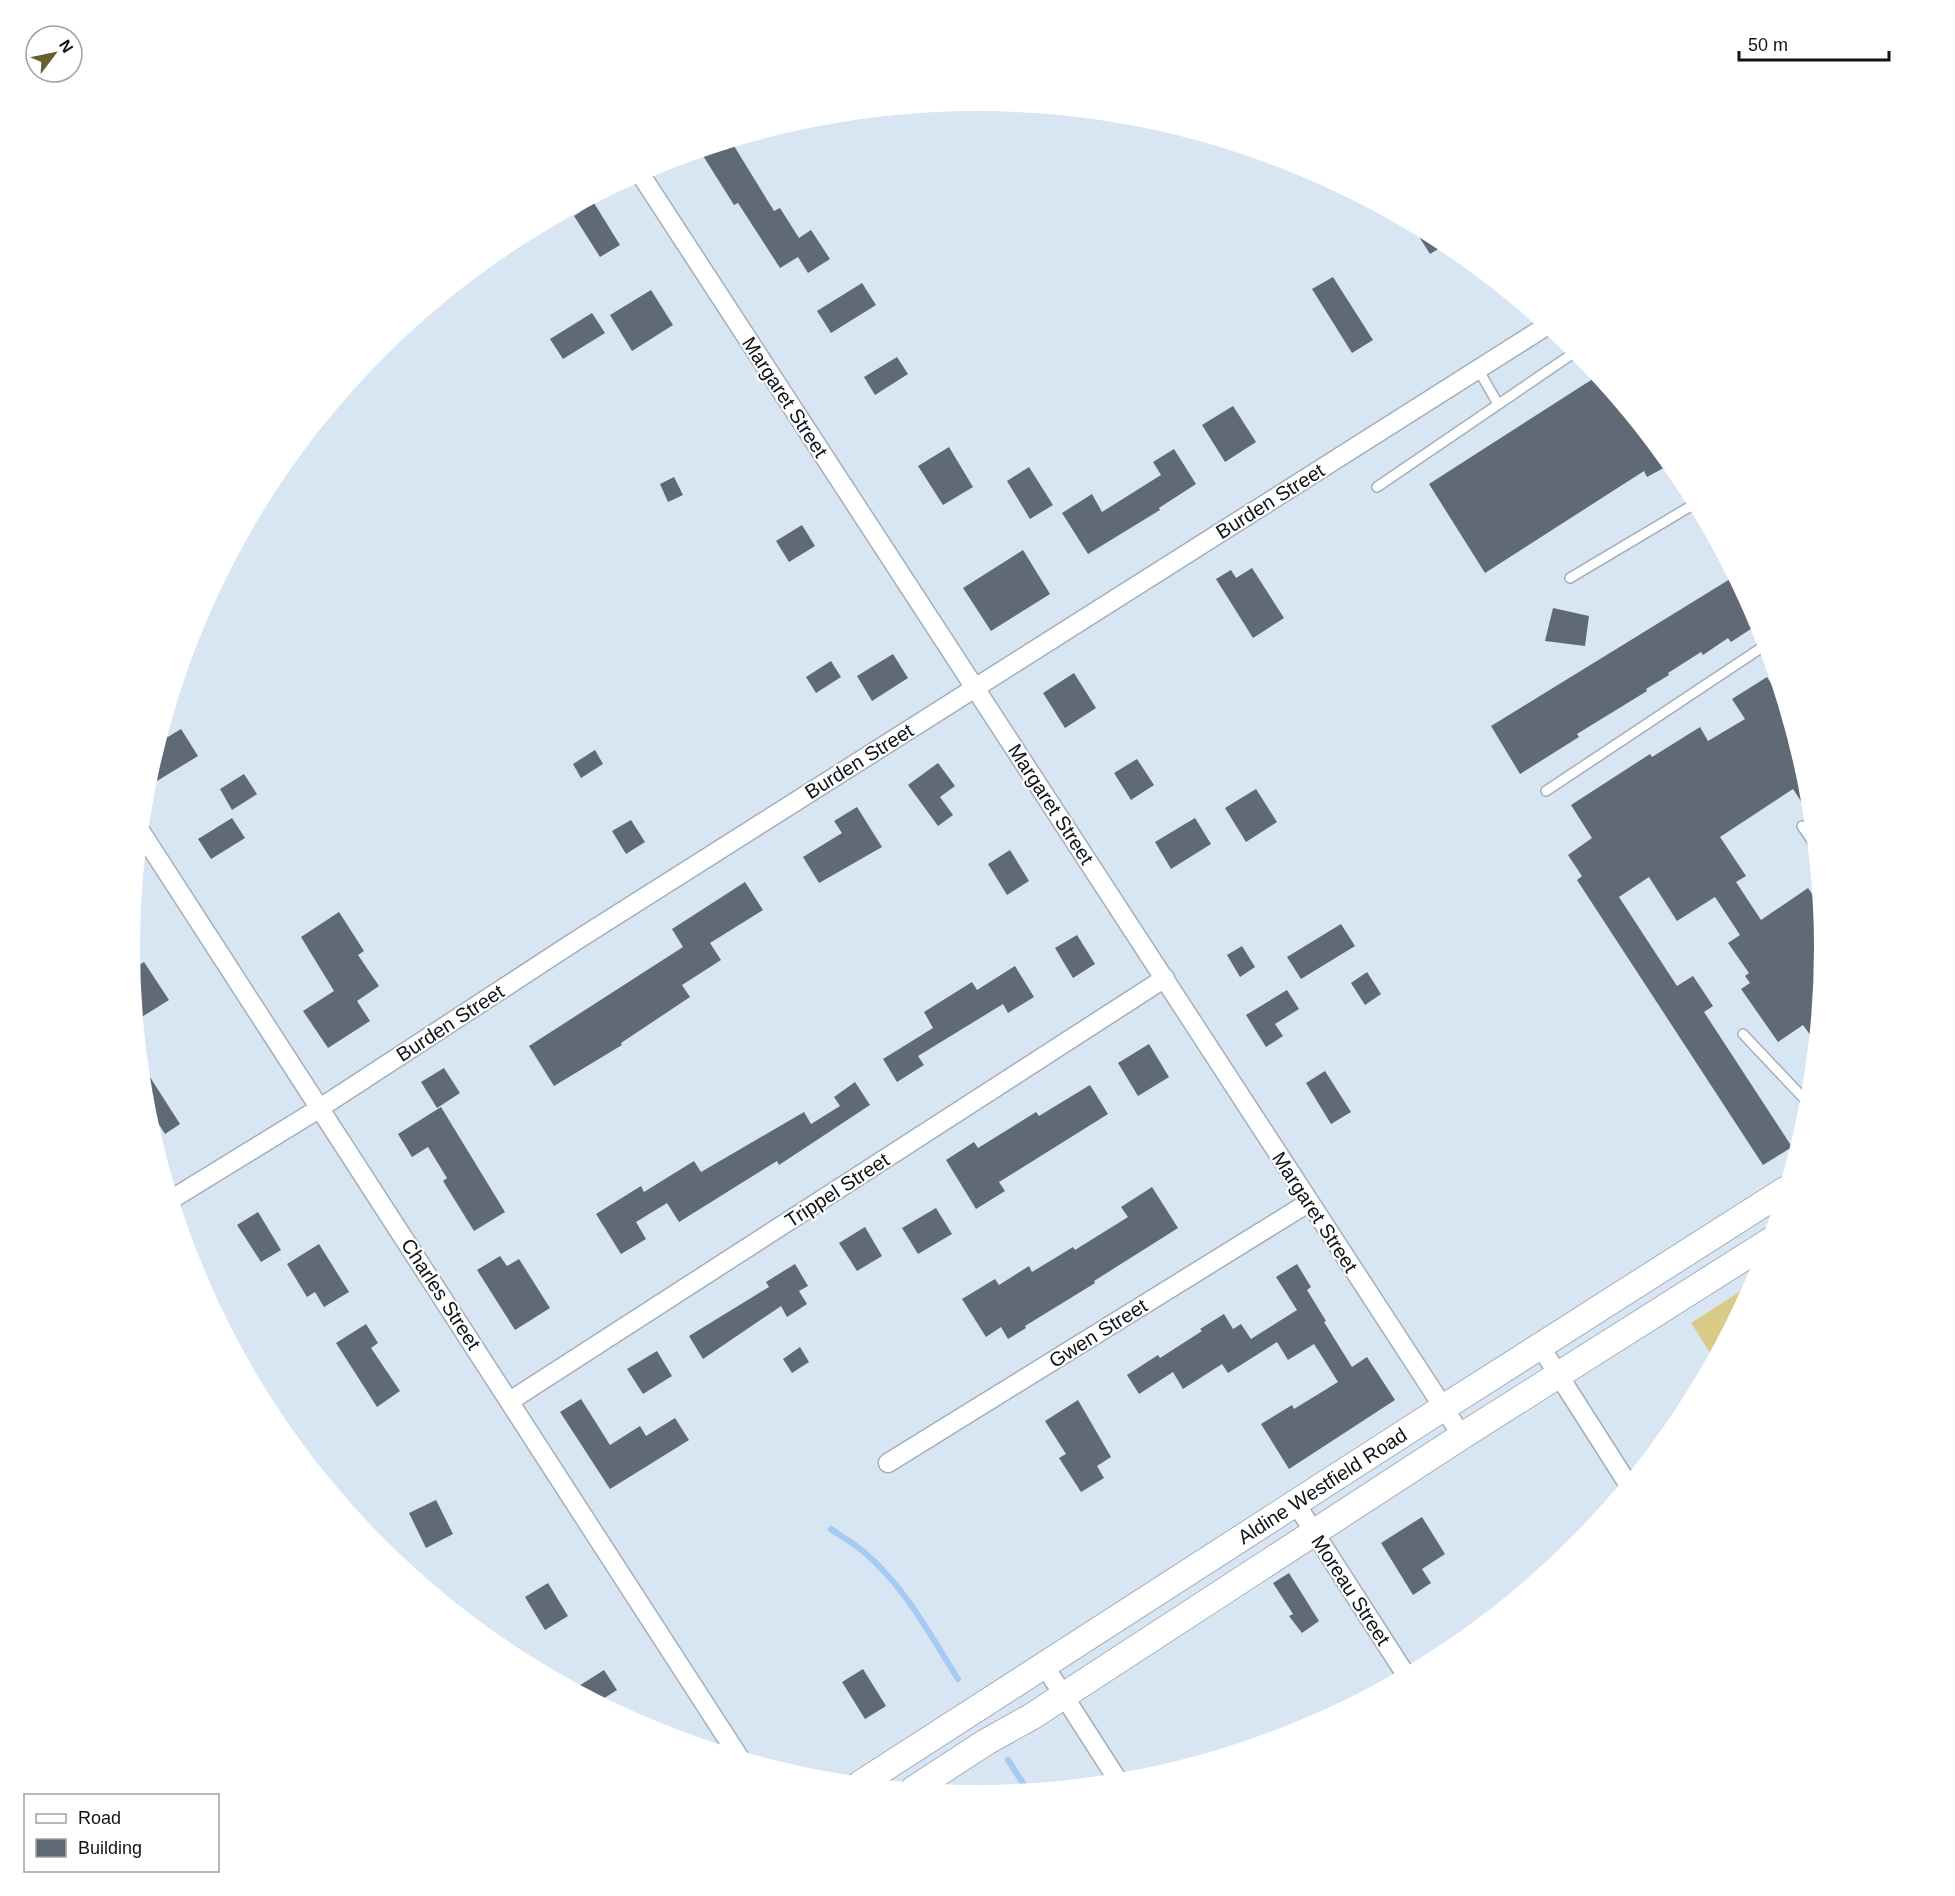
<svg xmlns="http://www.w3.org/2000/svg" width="1955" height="1896" font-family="Helvetica,sans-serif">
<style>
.green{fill:#d8cb88}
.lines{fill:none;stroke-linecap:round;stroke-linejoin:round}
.stream{stroke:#a3cbf3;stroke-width:6}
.building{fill:#5f6a76}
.lane-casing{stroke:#a3afbc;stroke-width:12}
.street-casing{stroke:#a3afbc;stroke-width:21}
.secondary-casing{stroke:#a3afbc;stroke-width:28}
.lane{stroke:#fff;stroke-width:9}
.street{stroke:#fff;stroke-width:18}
.secondary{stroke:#fff;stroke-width:26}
.labels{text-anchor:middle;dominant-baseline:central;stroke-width:4.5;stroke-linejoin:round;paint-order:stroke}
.street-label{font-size:20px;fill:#0f1418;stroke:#fff}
</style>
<rect width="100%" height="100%" fill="#d8e5f3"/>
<!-- green -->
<path class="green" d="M1755,1282L1714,1359L1691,1323Z"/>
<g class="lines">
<!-- stream -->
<path class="stream" d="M831,1529C842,1537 855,1544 865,1553C905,1587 931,1636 958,1679
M1008,1760L1028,1791"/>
</g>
<!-- building -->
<path class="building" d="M731,141L774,211L780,208L799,238L811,230L830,259L808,273L798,257L780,268L738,203L734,205L700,151Z
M594,203L620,245L600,257L574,216Z
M1411,224L1440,239L1448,243L1430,254Z
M1333,277L1373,340L1352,353L1312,289Z
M862,283L876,305L831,333L817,311Z
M651,290L673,325L632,351L610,315Z
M592,313L605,333L563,359L550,339Z
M897,357L908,374L875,395L864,377Z
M1599,375L1671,464L1647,477L1644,471L1485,573L1429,484Z
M1233,406L1256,442L1225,462L1202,425Z
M949,447L973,487L943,505L918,466Z
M1174,449L1196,484L1159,508L1160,510L1088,554L1062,513L1092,494L1102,512L1161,475L1153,462Z
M1029,467L1053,505L1030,519L1007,481Z
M674,477L683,495L668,502L660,484Z
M802,525L815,546L789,562L776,541Z
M1023,550L1050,594L991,631L963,588Z
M1252,568L1284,618L1253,638L1216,579L1231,570L1236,578Z
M1735,576L1760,623L1731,642L1728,638L1703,655L1701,652L1668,673L1669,675L1646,689L1647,691L1577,734L1579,737L1520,774L1491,726Z
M1553,608L1589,616L1585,646L1545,641Z
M893,654L908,678L872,701L857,676Z
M831,661L841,677L816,693L806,677Z
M1074,673L1096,708L1065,728L1043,693Z
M1767,677L1786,707L1809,783L1812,818L1793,789L1720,837L1746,876L1736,882L1761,920L1808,888L1821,907L1825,948L1816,1043L1803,1025L1778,1042L1741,989L1750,983L1745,976L1749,973L1728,943L1740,935L1715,897L1677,921L1649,877L1619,897L1677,986L1693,976L1713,1006L1704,1012L1792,1147L1763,1165L1577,880L1582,876L1568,855L1592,838L1571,805L1650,754L1652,757L1700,727L1708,741L1745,719L1732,699Z
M181,729L198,756L157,781L150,770L158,743Z
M595,750L603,764L581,778L573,764Z
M1137,759L1154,785L1131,800L1114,773Z
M938,763L955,786L940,797L953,815L938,826L908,785Z
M244,774L257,794L232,810L220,789Z
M1256,789L1277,822L1246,842L1225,808Z
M857,807L882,847L819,883L803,857L842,833L834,821Z
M232,818L245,838L211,859L198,839Z
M1195,818L1211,844L1171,869L1155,842Z
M631,820L645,842L626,854L612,831Z
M1010,850L1029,881L1007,895L988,864Z
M745,882L763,910L710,943L721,960L682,985L690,997L621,1043L622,1045L554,1086L529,1046L683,947L672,929Z
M339,912L364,951L358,955L379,986L357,1001L370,1021L328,1048L303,1011L334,991L301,937Z
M1341,924L1355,946L1301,979L1287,957Z
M1077,935L1095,964L1073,978L1055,948Z
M1242,946L1255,967L1240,977L1227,955Z
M144,962L169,1000L137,1020L132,969Z
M1015,966L1034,997L1008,1013L1003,1004L918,1056L924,1065L897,1082L883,1059L933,1028L924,1012L972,982L977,990Z
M1367,972L1381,994L1365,1005L1351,983Z
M1287,990L1299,1009L1275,1024L1283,1036L1266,1047L1246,1015Z
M1149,1044L1169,1077L1138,1096L1118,1063Z
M141,1063L180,1124L165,1134L145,1103Z
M444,1068L460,1093L437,1108L421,1082Z
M1325,1071L1351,1112L1331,1124L1306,1083Z
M855,1082L870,1105L779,1165L777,1161L679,1222L667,1203L636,1222L646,1239L621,1254L596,1214L641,1186L644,1192L694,1161L701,1172L804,1112L811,1124L840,1106L834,1097Z
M1090,1085L1108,1114L999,1182L1005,1191L976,1209L946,1160L974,1142L978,1148L1036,1112L1039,1116Z
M441,1107L505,1212L474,1231L443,1181L447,1178L428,1147L412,1157L398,1134Z
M1152,1187L1178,1228L1094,1281L1095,1283L1025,1326L1026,1328L1008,1339L1001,1327L986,1337L962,1299L995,1279L999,1285L1029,1266L1032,1272L1073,1247L1075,1250L1128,1217L1121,1207Z
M936,1208L952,1234L918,1254L902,1228Z
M258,1212L281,1250L261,1262L237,1225Z
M865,1227L882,1256L857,1271L839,1243Z
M319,1244L349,1292L324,1307L315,1292L307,1297L287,1264Z
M500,1256L507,1266L519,1259L550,1308L515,1330L477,1270Z
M795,1264L808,1286L799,1291L807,1304L787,1317L781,1306L703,1359L689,1336L769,1287L766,1282Z
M1297,1264L1311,1287L1307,1290L1326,1321L1324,1322L1352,1367L1367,1357L1395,1400L1289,1469L1261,1424L1292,1405L1294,1409L1338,1382L1314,1344L1288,1360L1277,1342L1228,1373L1222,1364L1183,1389L1173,1372L1139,1394L1127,1375L1158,1355L1160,1358L1202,1331L1200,1329L1224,1314L1233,1329L1241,1324L1251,1339L1297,1310L1276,1277Z
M366,1324L378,1343L371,1348L400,1391L377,1407L336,1343Z
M800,1347L809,1362L792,1373L783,1359Z
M657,1351L672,1376L643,1394L627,1369Z
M581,1399L610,1445L640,1426L646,1436L675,1418L689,1440L610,1489L560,1412Z
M1078,1400L1111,1457L1097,1466L1104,1478L1081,1492L1059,1458L1066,1454L1045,1421Z
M436,1500L453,1534L426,1548L409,1513Z
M1422,1517L1445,1554L1422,1569L1431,1583L1413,1595L1381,1543Z
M1289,1573L1319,1621L1302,1633L1289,1616L1293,1614L1273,1583Z
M548,1583L568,1616L545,1630L525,1597Z
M863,1669L886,1706L865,1719L842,1682Z
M604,1670L617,1690L598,1702L574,1689Z"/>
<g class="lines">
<defs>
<path id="lane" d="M1478,369L1498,404
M1377,487L1578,350
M1570,578L1696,503
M1546,791L1767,644
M1802,826L1815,845
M1743,1034L1810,1105"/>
<path id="street" d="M639,172L1462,1436
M141,832L739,1757
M172,1199L320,1108L574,942L1548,325
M1540,1346L1628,1484
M510,1401L1165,978
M888,1463L1308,1203
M1296,1504L1406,1675
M1044,1665L1119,1782"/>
<g id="secondary">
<path id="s1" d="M860,1784L1443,1408L1785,1190"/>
<path d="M914,1789L986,1742L1031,1717L1462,1436L1770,1241"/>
</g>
</defs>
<!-- lane casing -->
<use href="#lane" class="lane-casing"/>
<!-- street casing -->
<use href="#street" class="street-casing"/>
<!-- secondary casing -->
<use href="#secondary" class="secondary-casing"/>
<!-- lane -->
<use href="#lane" class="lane"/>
<!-- street -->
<use href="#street" class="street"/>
<!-- secondary -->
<use href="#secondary" class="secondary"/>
</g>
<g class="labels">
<!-- street labels -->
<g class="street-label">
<text transform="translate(785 397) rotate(57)">Margaret Street</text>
<text transform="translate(1270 501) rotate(-32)">Burden Street</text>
<text transform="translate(859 761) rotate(-32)">Burden Street</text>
<text transform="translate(1051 804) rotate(57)">Margaret Street</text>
<text transform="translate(450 1023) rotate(-33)">Burden Street</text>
<text transform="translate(837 1190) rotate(-33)">Trippel Street</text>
<text transform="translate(1315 1212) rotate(57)">Margaret Street</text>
<text transform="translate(441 1294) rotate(57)">Charles Street</text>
<text transform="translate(1098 1333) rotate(-32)">Gwen Street</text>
<text stroke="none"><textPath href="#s1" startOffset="550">Aldine Westfield Road</textPath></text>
<text transform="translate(1351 1590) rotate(57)">Moreau Street</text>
</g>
</g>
<!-- crop -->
<path d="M0 0H1955V1896H0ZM140 948a837 837 0 1 1 1674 0a837 837 0 1 1-1674 0Z" fill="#fff" fill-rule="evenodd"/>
<!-- legend -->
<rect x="24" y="1794" width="195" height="78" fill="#ffffff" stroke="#9fa1a3" stroke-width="1.5"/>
<rect x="36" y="1814" width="30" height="9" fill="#ffffff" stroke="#9fa1a3" stroke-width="1.5"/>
<text x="78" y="1824" font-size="18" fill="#0f1418">Road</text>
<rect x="36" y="1839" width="30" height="18" fill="#5f6a76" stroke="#9fa1a3" stroke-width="1.5"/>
<text x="78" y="1854" font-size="18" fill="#0f1418">Building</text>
<!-- north arrow -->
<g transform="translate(54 54) rotate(58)"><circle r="28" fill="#ffffff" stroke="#9fa1a3" stroke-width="1.5"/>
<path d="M0-4.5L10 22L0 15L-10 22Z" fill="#685f2c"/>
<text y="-9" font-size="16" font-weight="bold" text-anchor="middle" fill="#0f1418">N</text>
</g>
<!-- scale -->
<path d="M1739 51v9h150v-9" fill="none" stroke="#0f1418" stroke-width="3"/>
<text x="1748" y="51" font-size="18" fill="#0f1418" stroke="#ffffff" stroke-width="4.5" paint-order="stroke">50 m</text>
</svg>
